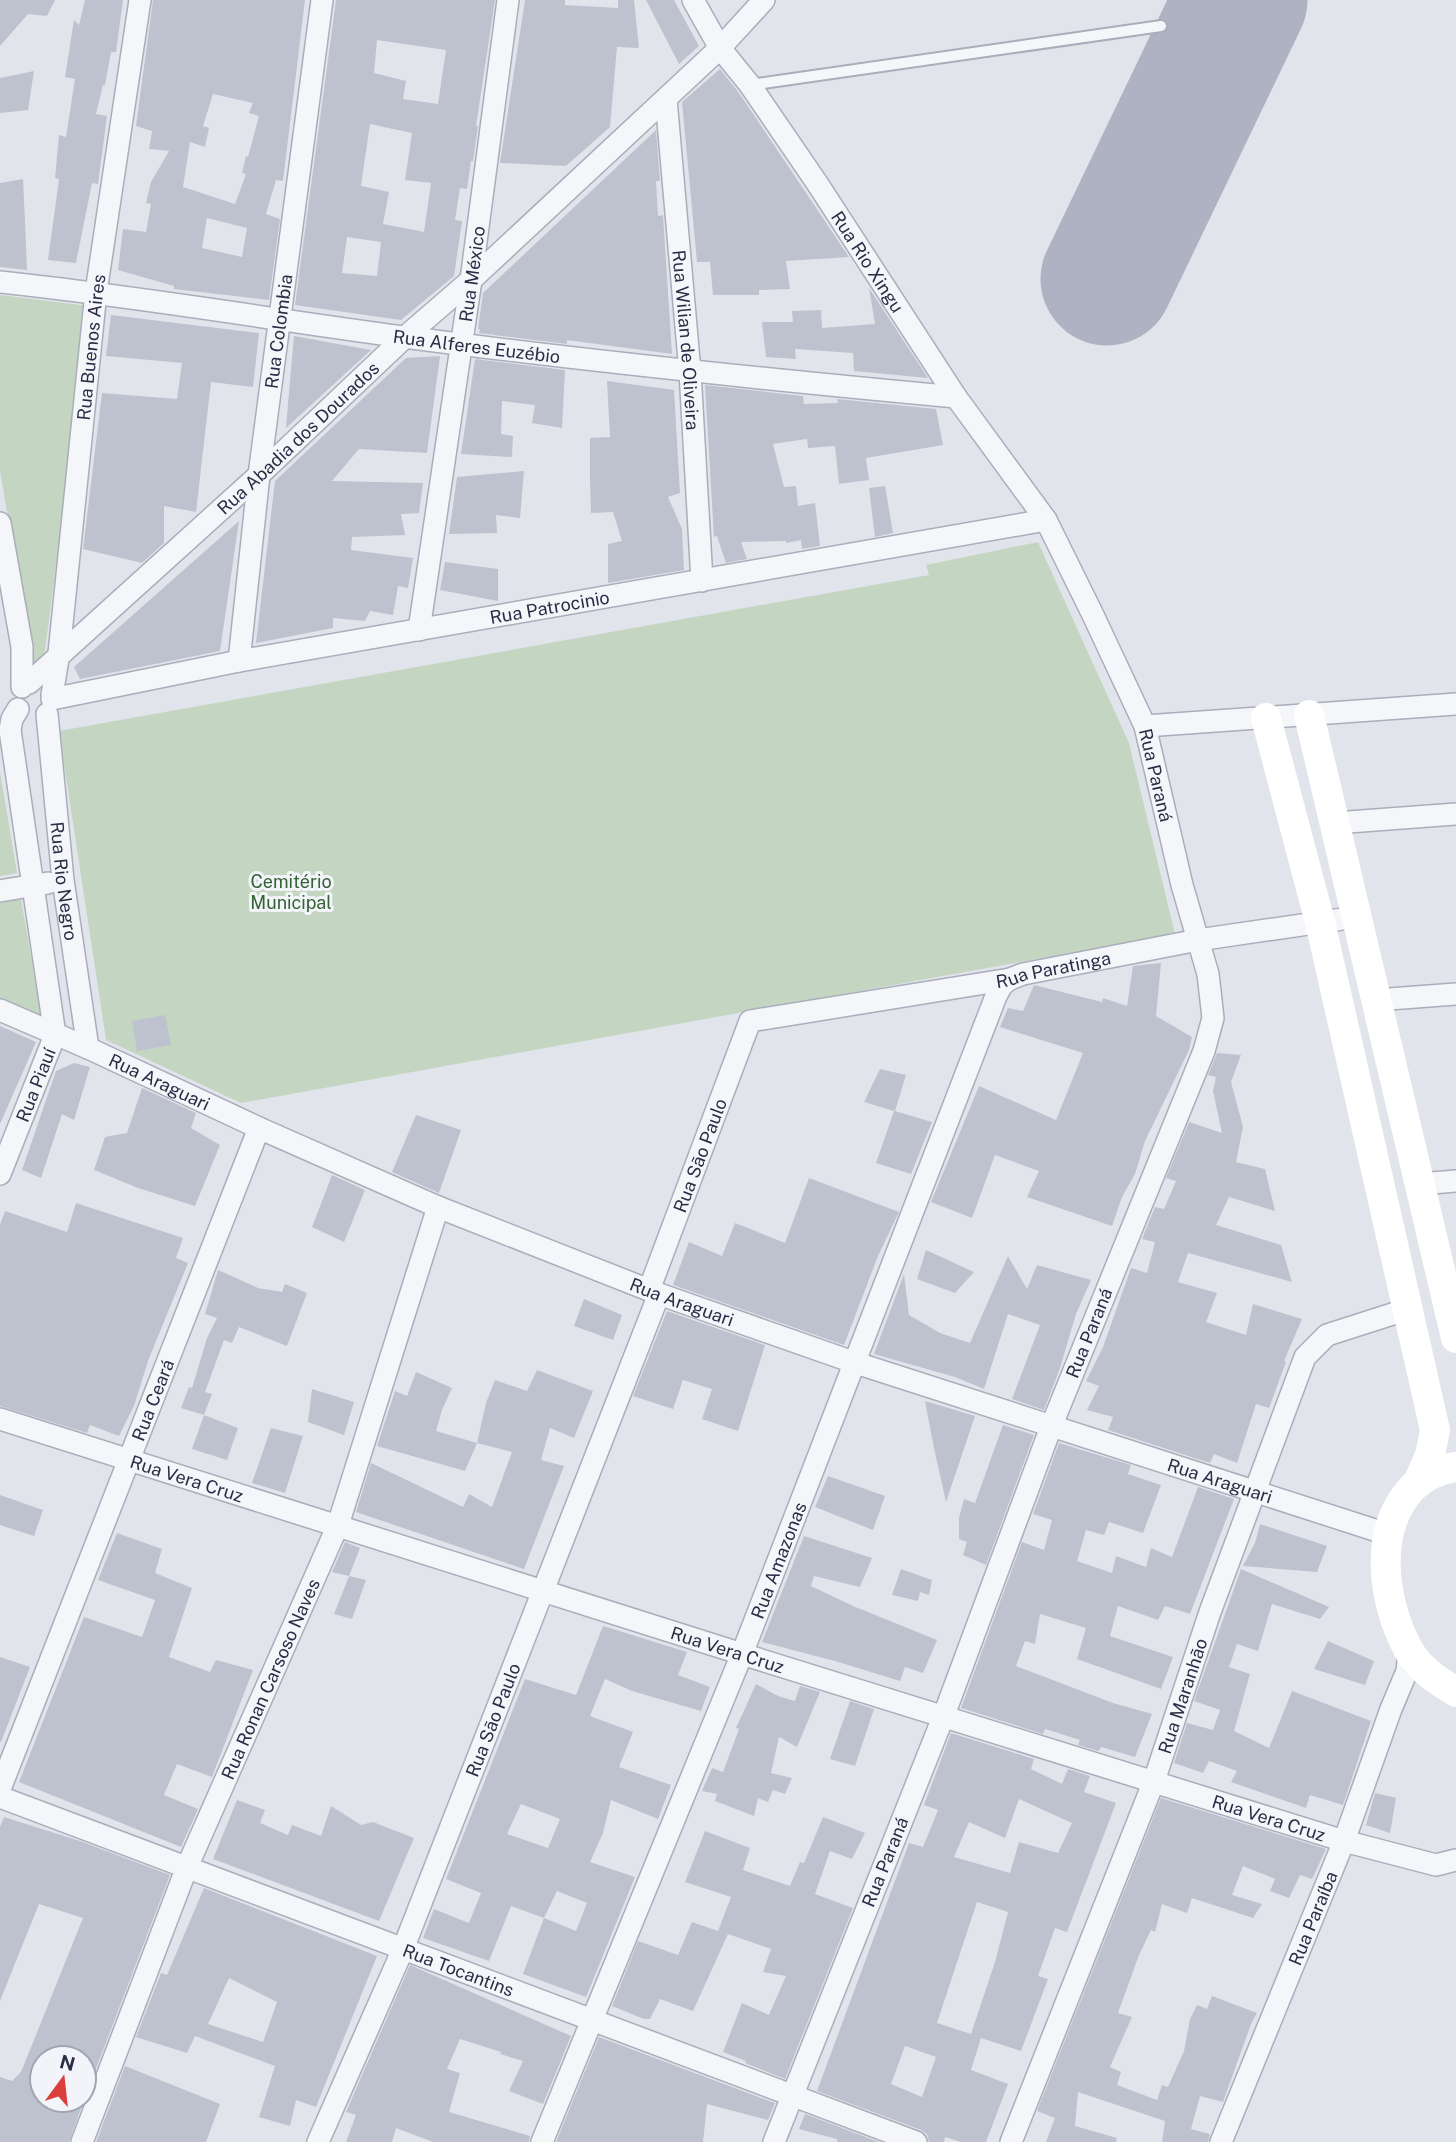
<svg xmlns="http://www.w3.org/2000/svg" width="1456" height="2142" font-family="'Public Sans',sans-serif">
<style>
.green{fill:#c4d6c2}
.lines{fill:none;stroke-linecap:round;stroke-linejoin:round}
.runway{stroke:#aeb2c2;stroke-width:133}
.building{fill:#bec2cf;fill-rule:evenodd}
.lane-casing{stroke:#aaadba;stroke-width:14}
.street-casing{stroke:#aaadba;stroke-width:24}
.lane{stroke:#f5f6f9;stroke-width:10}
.street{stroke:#f5f6f9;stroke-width:21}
.secondary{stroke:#fff;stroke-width:30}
.labels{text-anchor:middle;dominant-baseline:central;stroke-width:6;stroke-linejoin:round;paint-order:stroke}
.street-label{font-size:18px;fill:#282e46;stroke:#f2f4f9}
.park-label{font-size:18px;fill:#346334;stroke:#f2f4f9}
</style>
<rect width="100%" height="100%" fill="#e2e4ec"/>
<!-- green -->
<path class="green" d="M0,295L89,306L44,659L38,662H33L0,471Z
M1038,542L1129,743L1175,934L241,1103L106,1040L59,731L929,575L926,565Z
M0,772L17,873L0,876Z
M21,899L42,1020L0,1000V903Z"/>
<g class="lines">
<!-- runway -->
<path class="runway" d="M1107,279L1241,0"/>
</g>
<!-- building -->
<path class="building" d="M0,0H55L47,16L28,14L0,46Z
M85,0H123L116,52H111L105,85H103L96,114L107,116L98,184L92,183L76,263L48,260L59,179L55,178L59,135L66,137L75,79L65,77L74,20L79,25Z
M153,0H305L283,181L276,180L266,214L280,219L269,300L174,289V286L118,270L123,229L146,232L151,204L146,203L151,182L169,151L149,149L152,131L136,126ZM213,94L253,103L249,113L259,116L248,157L246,156L242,173L246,174L235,204L183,187L190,142L205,147L209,128L203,126ZM207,218L247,228L242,257L202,248Z
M336,0H495L476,126H478L473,161H471L467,189L460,188L455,220L462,221L454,276L401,320L295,305ZM377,40L446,50L438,104L403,99L406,81L374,73ZM370,124L412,133L405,180L431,183L424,232L383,224L389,192L361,186ZM347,237L381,242L377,276L342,273Z
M525,0H565V5L618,8V0H634L639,48L617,47L610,127L566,166L500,163Z
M646,0H674L699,46L679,64Z
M720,69L739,93L849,257L786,261L790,289L759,290V295H713L710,262H697L682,102Z
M34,71L28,110L0,113V78Z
M656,130L660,181H656L658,216L663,215L672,354L567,340V344L479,333L480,329H478L483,293Z
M23,179L25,222L27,270L0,267V183Z
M869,288L928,378L854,371L853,353L795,349L796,359L766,357L762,322H793L792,311L821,310L822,328L875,324Z
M111,315L259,333L253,387L211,382L196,512L164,506V543L142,563L83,549L102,393L177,399L182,363L106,356Z
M294,336L371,350L286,428L289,392Z
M440,356L427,453L359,449L332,481L423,483L419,513L401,514L405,535L352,537L351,550L413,558L408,588L398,586L393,615L370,611L365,621L333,618V628L256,643L275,481L406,358Z
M475,359L565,370L562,428L532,423L535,405L502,401L501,434L513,436L512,457L461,454Z
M607,381L674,390L680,493L668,497L682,529L684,570L608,583V544L622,541L613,512L591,513L590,480V438L610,437Z
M705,385L803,396L804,404L838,403L837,399L936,409L943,445L866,458L869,480L839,484L835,446L808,448L807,439L773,444L784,487L796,486L798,506L815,503L820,546L802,549L801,540L786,543V541L741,542L747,559L726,563L717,536L714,537Z
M524,471L520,518L496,515L497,533L449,534L457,477Z
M885,486L893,533L875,537L869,488Z
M239,521L220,651L80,679L74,667Z
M445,562L498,569V601L440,590Z
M1161,963L1156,1016L1192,1037L1189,1050L1145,1141L1135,1174L1122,1197L1112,1226L1027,1197L1039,1171L995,1155L972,1218L931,1202L979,1086L1056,1120L1083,1053L1000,1027L1008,1008L1023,1011L1034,985L1102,1002L1103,998L1127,1006L1133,966Z
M165,1015L171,1045L137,1051L132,1021Z
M0,1026L36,1042L0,1124Z
M1217,1053L1241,1055L1231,1082L1243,1127L1236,1162L1265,1169L1275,1211L1229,1197L1216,1225L1281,1245L1292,1282L1188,1253L1178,1282L1217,1293L1206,1322L1246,1335L1253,1304L1302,1319L1284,1361L1286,1362L1269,1408L1256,1404L1237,1463L1214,1454L1210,1463L1108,1430L1113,1417L1087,1410L1099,1386L1086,1381L1103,1347L1131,1268L1147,1273L1155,1242L1142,1239L1155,1207L1164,1209L1176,1181L1166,1178L1189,1122L1222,1133L1213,1091L1216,1077L1208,1075Z
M74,1063L90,1067L74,1120L62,1114L41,1178L22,1170L56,1071Z
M880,1069L906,1075L895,1111L932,1122L911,1174L876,1163L894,1111L864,1102Z
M142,1088L196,1113L191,1128L220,1145L195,1206L138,1188L94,1170L105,1137L127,1133Z
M416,1115L461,1130L439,1193L392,1172Z
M332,1175L365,1190L344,1242L312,1227Z
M809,1178L899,1212L878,1256L844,1345L673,1285L689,1242L722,1256L735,1223L785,1243Z
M76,1203L183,1238L176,1258L188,1263L148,1361L134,1406L119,1436L90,1425L87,1433L0,1406V1225L5,1211L67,1232Z
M926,1250L974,1272L955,1293L917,1279Z
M1008,1256L1027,1289L1037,1265L1091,1280L1076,1314L1060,1368L1044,1410L1012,1399L1040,1325L1008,1314L984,1389L955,1377L874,1354L904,1274L909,1315L940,1333L970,1343Z
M218,1270L258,1288L282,1292L285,1284L307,1293L287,1346L239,1327L232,1343L224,1340L205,1392L212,1394L204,1415L181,1408L189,1387L192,1388L207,1338L217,1318L205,1314Z
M584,1299L622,1315L613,1340L574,1326Z
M667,1311L765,1345L738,1431L702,1419L712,1389L683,1380L673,1409L633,1396Z
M537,1370L593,1391L574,1438L550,1428L541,1460L564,1466L524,1569L356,1512L371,1463L463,1507L469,1494L492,1507L512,1452L477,1443L486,1403L495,1380L527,1391Z
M416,1372L452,1388L442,1410L436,1431L477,1443L465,1471L377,1446L395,1391L407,1396Z
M312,1389L354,1402L344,1435L308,1422Z
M925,1401L975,1416L946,1502L934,1448Z
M204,1415L238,1428L227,1460L192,1449Z
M1003,1425L1034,1435L986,1565L963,1555L967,1542L959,1539V1518L964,1499L975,1503Z
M271,1428L303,1436L285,1493L252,1483Z
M1059,1443L1131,1465L1128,1474L1161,1485L1143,1533L1109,1522L1104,1535L1086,1530L1077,1561L1112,1573L1116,1556L1146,1567L1151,1548L1172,1557L1198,1487L1234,1499L1190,1614L1165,1606L1158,1620L1118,1606L1110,1636L1173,1657L1161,1689L1077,1659L1086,1628L1040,1614L1035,1644L1025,1641L1016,1666L1113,1703L1152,1714L1135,1757L1101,1747L1099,1751L1078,1745L1080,1740L1045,1729L1043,1734L961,1708L1022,1542L1044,1550L1052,1520L1033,1514Z
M828,1476L885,1496L873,1530L815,1507Z
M0,1495L43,1510L34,1536L0,1525Z
M1260,1524L1327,1546L1317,1572L1243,1566L1255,1543Z
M117,1533L162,1549L155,1573L192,1588L169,1657L210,1672L216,1660L253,1670L212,1777L177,1764L164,1795L198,1809L181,1847L19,1782L84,1617L142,1637L155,1600L98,1580Z
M804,1536L872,1558L860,1587L814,1576L811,1586L853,1606L937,1640L923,1673L905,1667L900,1681L835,1661L762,1642Z
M345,1542L360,1548L349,1576L332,1572Z
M901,1569L932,1580L929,1595L920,1592L918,1601L892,1595Z
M1241,1569L1329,1607L1320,1619L1272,1604L1258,1651L1237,1644L1229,1667L1250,1674L1234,1731L1269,1748L1292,1691L1371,1721L1343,1805L1310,1795L1306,1808L1231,1782L1237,1771L1209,1761L1203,1773L1174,1763L1187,1723L1213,1730L1220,1710L1194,1701Z
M349,1576L366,1580L352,1619L334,1614Z
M603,1626L687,1652L678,1675L710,1687L701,1711L632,1691L605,1679L590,1716L633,1732L619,1767L671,1785L658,1819L611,1800L603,1833L590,1862L635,1877L586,1997L523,1974L544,1918L511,1906L489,1961L423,1938L434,1909L469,1923L481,1893L446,1879L525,1679L576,1695ZM521,1804L560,1819L548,1848L507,1834ZM557,1891L587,1903L576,1931L544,1918Z
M1328,1641L1374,1661L1365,1685L1314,1669Z
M0,1657L30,1667L1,1742H0Z
M756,1684L778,1696L795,1701L800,1686L820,1692L797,1747L779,1737L771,1773L792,1778L785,1794L773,1790L768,1802L758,1798L754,1816L715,1801L717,1794L702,1791L712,1768L723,1772L739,1729L736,1728Z
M850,1701L874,1709L855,1766L830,1759Z
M951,1733L1034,1759L1031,1769L1062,1784L1068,1769L1090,1776L1084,1792L1116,1803L1067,1932L1055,1928L1038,1976L1048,1979L1021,2051L981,2038L971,2070L1008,2084L986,2142H961L945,2137L944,2142H929L927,2134L921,2130L817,2091L909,1843L923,1847L938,1810L924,1805ZM1019,1799L1072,1823L1058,1853L1019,1842L1010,1873L954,1857L969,1822L1005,1838ZM977,1902L1008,1912L995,1962L971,2034L937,2023ZM905,2046L936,2057L922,2097L891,2084Z
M1375,1793L1396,1798L1390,1833L1366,1825Z
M1161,1798L1326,1849L1312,1879L1300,1875L1289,1898L1270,1891L1275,1879L1243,1866L1232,1895L1262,1904L1253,1918L1192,1898L1187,1913L1162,1904L1155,1932L1151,1930L1139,1955L1118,2013L1132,2017L1110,2067L1121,2072L1117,2085L1157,2100L1162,2085L1168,2087L1184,2051L1190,2019L1197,2005L1207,2009L1212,1996L1257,2013L1251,2024L1223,2102L1200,2096L1191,2129L1210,2134L1208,2142H1162L1165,2121L1078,2092L1075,2126L1117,2138L1116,2142H1046L1055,2118L1037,2111Z
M237,1800L265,1810L260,1823L288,1835L292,1825L321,1836L331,1806L361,1825L373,1822L414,1838L379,1921L213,1859Z
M4,1817L80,1841L170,1875L84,2100V2058H42V2100H84L69,2142H0V2077L12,2081L21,2072L83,1918L39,1904L0,2001V1827Z
M823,1817L865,1833L852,1859L830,1851L815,1894L853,1908L785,2079L745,2063L746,2061L723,2052L742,2003L769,2015L786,1976L763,1972L771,1949L728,1934L693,2011L660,1999L650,2019H644L612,2006L638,1941L678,1955L692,1922L718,1931L731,1897L685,1882L705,1831L750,1848L743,1870L790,1886L800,1862L804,1863Z
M204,1888L377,1956L316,2107L296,2100L290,2126L259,2117L275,2066L195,2036L187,2053L136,2037L161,1973L167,1975ZM229,1978L277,2002L263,2042L208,2024Z
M410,1965L571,2036L543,2104L509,2091L523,2061L500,2054L501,2052L460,2039L447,2069L460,2073L449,2112L530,2136L529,2142H433L396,2128L392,2142H346L356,2115L346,2112Z
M599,2037L775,2103L768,2120L707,2104L703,2142H556Z
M125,2066L220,2104L206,2142H96Z
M805,2114L879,2142H837V2139L799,2129Z"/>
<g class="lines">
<defs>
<path id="lane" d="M750,85L1161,26"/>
<g id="street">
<path id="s1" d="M693,0L720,48L750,85L817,183L956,397L1046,520L1093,615L1145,726L1182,885L1208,974L1213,1018L1204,1051L1051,1427L944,1715L774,2142"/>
<path id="s2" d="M666,99L690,372L702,581"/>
<path id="s3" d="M0,282C135,296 269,319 404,337C588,361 772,380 956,397"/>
<path d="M0,523L22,647V687"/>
<path id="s4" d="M419,630L471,280L508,0"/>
<path id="s5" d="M239,661L259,475L322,0"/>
<path id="s6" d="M29,683L259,475L405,337L471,280L720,48L764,0"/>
<path id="s7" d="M52,695L59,653L96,292L140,0"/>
<path id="s8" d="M52,699L239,661L1046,520"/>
<path id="s9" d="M47,714L63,880L88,1048"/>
<path d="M1145,726L1456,704"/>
<path d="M1335,823L1456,814"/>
<path d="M0,891L48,883"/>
<path d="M1376,1000L1456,994"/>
<path id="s10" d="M0,1010L88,1048L259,1128L438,1207L659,1294L853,1362L1387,1534"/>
<path id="s11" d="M0,1174L55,1035L10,730L12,719L18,709"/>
<path d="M1419,1184L1456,1181"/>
<path id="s12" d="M649,1290L750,1021L1010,979L1023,974L1198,940L1356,917"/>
<path id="s13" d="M0,1419L742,1654L1344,1841L1436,1865L1456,1860"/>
<path id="s14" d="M0,1789L259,1128"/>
<path id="s15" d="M0,1797L916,2142"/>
<path id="s16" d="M82,2142L187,1867L338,1525L438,1207"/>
<path id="s17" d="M318,2142L403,1949L659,1294"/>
<path id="s18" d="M542,2142L742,1654L996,996L1002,985L1010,979"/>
<path id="s19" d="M1011,2142L1154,1781L1210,1612L1305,1357L1327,1335L1408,1309"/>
<path id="s20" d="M1221,2142L1344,1841L1391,1709L1407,1671L1409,1651"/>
</g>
</defs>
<!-- lane casing -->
<use href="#lane" class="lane-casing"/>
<!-- street casing -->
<use href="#street" class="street-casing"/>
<!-- lane -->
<use href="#lane" class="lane"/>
<!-- street -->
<use href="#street" class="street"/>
<!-- secondary -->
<path class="secondary" d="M1309,715L1456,1338
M1266,718L1320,922L1435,1430L1430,1455L1418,1483
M1456,1467C1439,1469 1426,1475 1413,1487C1372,1530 1383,1601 1408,1649C1418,1668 1438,1681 1456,1692"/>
</g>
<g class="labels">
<!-- street labels -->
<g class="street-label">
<text stroke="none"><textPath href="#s1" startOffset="315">Rua Rio Xingu</textPath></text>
<text stroke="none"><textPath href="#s4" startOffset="360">Rua México</textPath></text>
<text stroke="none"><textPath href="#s5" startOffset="332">Rua Colombia</textPath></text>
<text stroke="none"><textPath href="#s2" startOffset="242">Rua Wilian de Oliveira</textPath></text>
<text stroke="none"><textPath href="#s3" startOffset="481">Rua Alferes Euzébio</textPath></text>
<text stroke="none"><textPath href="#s7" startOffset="350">Rua Buenos Aires</textPath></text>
<text stroke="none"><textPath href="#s6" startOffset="364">Rua Abadia dos Dourados</textPath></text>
<text stroke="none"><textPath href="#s8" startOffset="506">Rua Patrocinio</textPath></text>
<text stroke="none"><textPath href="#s1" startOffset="908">Rua Paraná</textPath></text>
<text stroke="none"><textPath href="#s9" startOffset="168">Rua Rio Negro</textPath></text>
<text stroke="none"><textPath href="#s12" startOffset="595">Rua Paratinga</textPath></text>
<text stroke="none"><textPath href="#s10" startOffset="175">Rua Araguari</textPath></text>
<text stroke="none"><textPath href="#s11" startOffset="96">Rua Piauí</textPath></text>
<text stroke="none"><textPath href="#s12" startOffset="144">Rua São Paulo</textPath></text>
<text stroke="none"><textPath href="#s10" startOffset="742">Rua Araguari</textPath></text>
<text transform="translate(1089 1333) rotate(-68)">Rua Paraná</text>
<text stroke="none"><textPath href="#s14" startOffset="418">Rua Ceará</textPath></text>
<text stroke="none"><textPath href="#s13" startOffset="196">Rua Vera Cruz</textPath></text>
<text stroke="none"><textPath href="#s10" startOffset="1309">Rua Araguari</textPath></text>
<text stroke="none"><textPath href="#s18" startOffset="628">Rua Amazonas</textPath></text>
<text stroke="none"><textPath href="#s13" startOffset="763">Rua Vera Cruz</textPath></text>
<text stroke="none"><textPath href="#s16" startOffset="500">Rua Ronan Carsoso Naves</textPath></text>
<text stroke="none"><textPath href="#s19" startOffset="478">Rua Maranhão</textPath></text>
<text stroke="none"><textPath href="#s17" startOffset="457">Rua São Paulo</textPath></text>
<text stroke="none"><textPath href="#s13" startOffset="1330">Rua Vera Cruz</textPath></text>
<text transform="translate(885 1862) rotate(-68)">Rua Paraná</text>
<text stroke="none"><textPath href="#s20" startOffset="242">Rua Paraíba</textPath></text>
<text stroke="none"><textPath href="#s15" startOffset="490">Rua Tocantins</textPath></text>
</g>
<!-- park labels -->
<g class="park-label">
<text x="291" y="881">Cemitério<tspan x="291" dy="21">Municipal</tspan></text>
</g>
</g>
<!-- north arrow -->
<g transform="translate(63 2079) rotate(15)"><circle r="33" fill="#f2f4f9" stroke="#a1a5b1" stroke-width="2"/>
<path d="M0-5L12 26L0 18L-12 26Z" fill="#dc3e3b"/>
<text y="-10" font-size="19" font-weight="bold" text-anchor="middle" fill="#282e46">N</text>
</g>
</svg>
